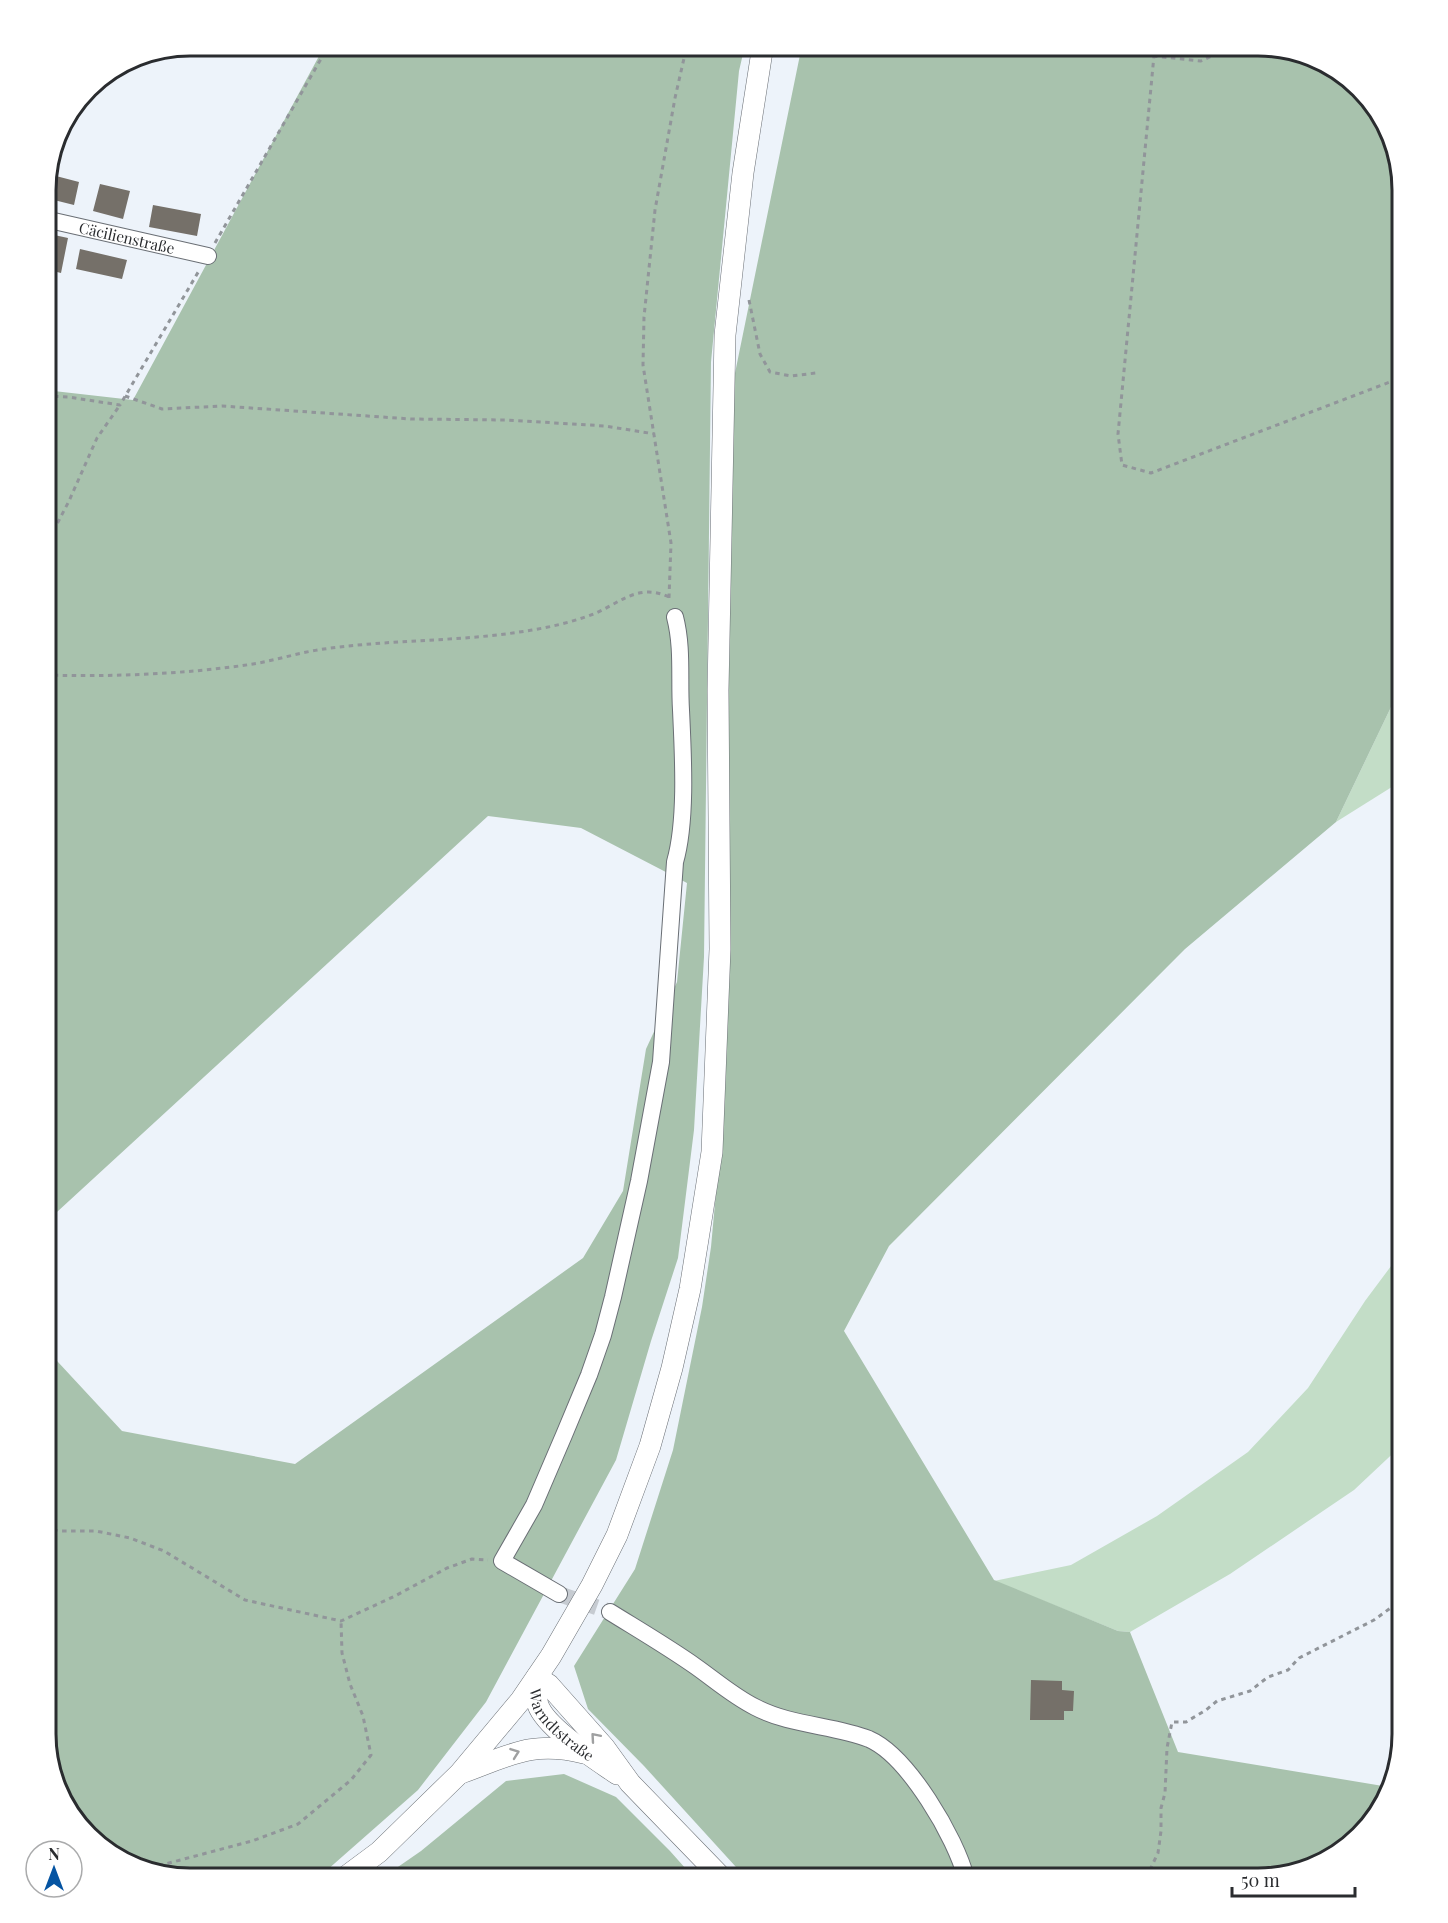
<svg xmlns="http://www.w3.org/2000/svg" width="1448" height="1923" font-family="'Playfair Display',serif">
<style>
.green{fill:#c3ddc7}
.forest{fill:#a8c2ad}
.building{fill:#757069}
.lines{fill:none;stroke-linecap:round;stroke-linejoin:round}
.minor-tunnel{stroke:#c6cbd1;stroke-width:16;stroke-dasharray:16 8;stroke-linecap:butt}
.minor-casing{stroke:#6a6f75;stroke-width:18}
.major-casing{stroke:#6a6f75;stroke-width:22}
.path{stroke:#91959a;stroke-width:3;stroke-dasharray:4.5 4.5;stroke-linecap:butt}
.minor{stroke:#fff;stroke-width:16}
.major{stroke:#fff;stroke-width:21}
.oneway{stroke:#9fa0a1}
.labels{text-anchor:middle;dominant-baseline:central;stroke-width:6;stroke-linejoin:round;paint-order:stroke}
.street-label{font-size:15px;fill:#2a2c2f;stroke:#fff}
.rim{fill:none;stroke:#2a2c2f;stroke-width:3}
</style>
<rect width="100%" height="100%" fill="#edf3fa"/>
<!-- green -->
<path class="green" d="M1403,682V780L1336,822Z
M1403,1250V1444L1354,1490L1230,1574L1130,1632L1118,1631L994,1581L1071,1565L1157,1516L1248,1452L1308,1388L1365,1301Z"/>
<!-- forest -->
<path class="forest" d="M325,45H745L739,71L711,362L704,957L694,1130L678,1258L651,1341L616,1460L486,1702L418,1790L318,1878H189L117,1859L69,1814L45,1734V1348L122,1431L295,1464L583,1258L623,1191L646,1049L677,982L687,883L581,828L488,816L45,1223V390L133,400Z
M802,45H1268L1331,64L1379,109L1403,189V682L1336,822L1185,949L889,1246L844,1331L994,1580L1118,1631L1130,1632L1178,1752L1389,1787L1384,1806L1339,1854L1259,1878H746L644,1766L588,1709L574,1666L635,1569L673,1450L702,1307L711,1247L721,1138L734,378Z
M564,1774L616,1797L670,1851L694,1878H382L421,1851L506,1781Z"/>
<!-- building -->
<path class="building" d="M56,176L79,182L74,205L50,199Z
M100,184L130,191L123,219L93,211Z
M153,205L201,214L197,236L149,227Z
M45,233L68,238L61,273L45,269Z
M80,249L127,260L122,279L76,269Z
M1031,1680L1062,1681V1690L1074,1691L1073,1711H1064V1720H1030Z"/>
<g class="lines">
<!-- minor-tunnel -->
<path class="minor-tunnel" d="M559,1594L610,1612"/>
<defs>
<g id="minor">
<path id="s1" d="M45,219L208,256"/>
<path d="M559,1594L502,1561L534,1505L564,1435L589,1375L603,1335L613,1297L639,1181L661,1062L675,862C687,820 683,754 681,710C679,679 683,648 675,617"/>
<path d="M610,1612C639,1630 668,1647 695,1666C715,1680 733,1696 755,1707C791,1726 834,1725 869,1739C908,1756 956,1838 966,1878"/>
</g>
<g id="major">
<path d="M537,1677L549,1685L604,1747L630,1783L722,1878"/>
<path id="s2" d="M537,1677C536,1686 535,1696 538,1705C546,1728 597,1760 617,1774"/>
<path d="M461,1773C509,1756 531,1740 584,1753"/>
<path d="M344,1878L379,1852L460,1773L521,1700L551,1656L592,1585L617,1535L650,1446L672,1368L690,1289L712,1152L720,949L718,690L725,335L743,173L763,45"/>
</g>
</defs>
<!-- minor casing -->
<use href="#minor" class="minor-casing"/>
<!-- major casing -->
<use href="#major" class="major-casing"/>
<!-- path -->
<path class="path" d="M1155,45L1118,434L1122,465L1151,473L1403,377
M1153,56L1201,61L1227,49L1231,45
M215,243L329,45
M749,300L760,354L770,372L791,376L816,373
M45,396L68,397L120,405L200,269
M125,396L162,409L222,406L411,419L507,420L605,426L655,434
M45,547L69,501L97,438L120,405
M669,598L671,543L643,365L644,317L655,210L675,98L687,45
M45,675C112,677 188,674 253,664C277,660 301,652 324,649C394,639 464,642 532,630C550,627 568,623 585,617C616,608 635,581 669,597
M45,1526L58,1531H96L130,1538L164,1551L245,1600L341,1621L395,1596L447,1568L472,1559L488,1560
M150,1868L252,1841L298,1824L351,1780L371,1755L363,1716L350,1684L342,1653L341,1621
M1146,1878L1158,1853L1161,1831V1808L1165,1793L1167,1748L1172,1722H1186L1206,1710L1217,1701L1250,1691L1268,1677L1288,1670L1299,1658L1374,1620L1403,1599"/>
<!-- minor -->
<use href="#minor" class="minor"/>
<!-- major -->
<use href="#major" class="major"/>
</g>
<!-- one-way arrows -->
<defs><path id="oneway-chevron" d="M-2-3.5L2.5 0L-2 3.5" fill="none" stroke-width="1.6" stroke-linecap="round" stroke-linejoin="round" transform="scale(1.5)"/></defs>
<g class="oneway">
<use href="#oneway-chevron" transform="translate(595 1737) rotate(-131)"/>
<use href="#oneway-chevron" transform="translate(515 1753) rotate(-20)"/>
</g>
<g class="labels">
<!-- street labels -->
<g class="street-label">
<text stroke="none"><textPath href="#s1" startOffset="84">Cäcilienstraße</textPath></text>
<text stroke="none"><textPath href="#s2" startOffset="58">Warndtstraße</textPath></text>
</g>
</g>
<!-- crop -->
<path d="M0 0H1448V1923H0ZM190 56H1258A134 134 0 0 1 1392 190V1734A134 134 0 0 1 1258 1868H190A134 134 0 0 1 56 1734V190A134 134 0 0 1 190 56Z" fill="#fff" fill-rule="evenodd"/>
<path class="rim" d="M190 56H1258A134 134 0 0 1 1392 190V1734A134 134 0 0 1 1258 1868H190A134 134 0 0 1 56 1734V190A134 134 0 0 1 190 56Z"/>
<!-- north arrow -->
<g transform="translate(54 1869)"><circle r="28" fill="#ffffff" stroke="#aaabac" stroke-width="1.5"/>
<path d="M0-4.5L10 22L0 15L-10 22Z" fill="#0554a2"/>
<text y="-9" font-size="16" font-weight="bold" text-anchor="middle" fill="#2a2c2f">N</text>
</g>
<!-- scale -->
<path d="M1232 1887v9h123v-9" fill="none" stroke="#2a2c2f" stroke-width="3"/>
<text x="1241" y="1887" font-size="18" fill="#2a2c2f" stroke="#ffffff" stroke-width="4.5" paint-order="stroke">50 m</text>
</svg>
